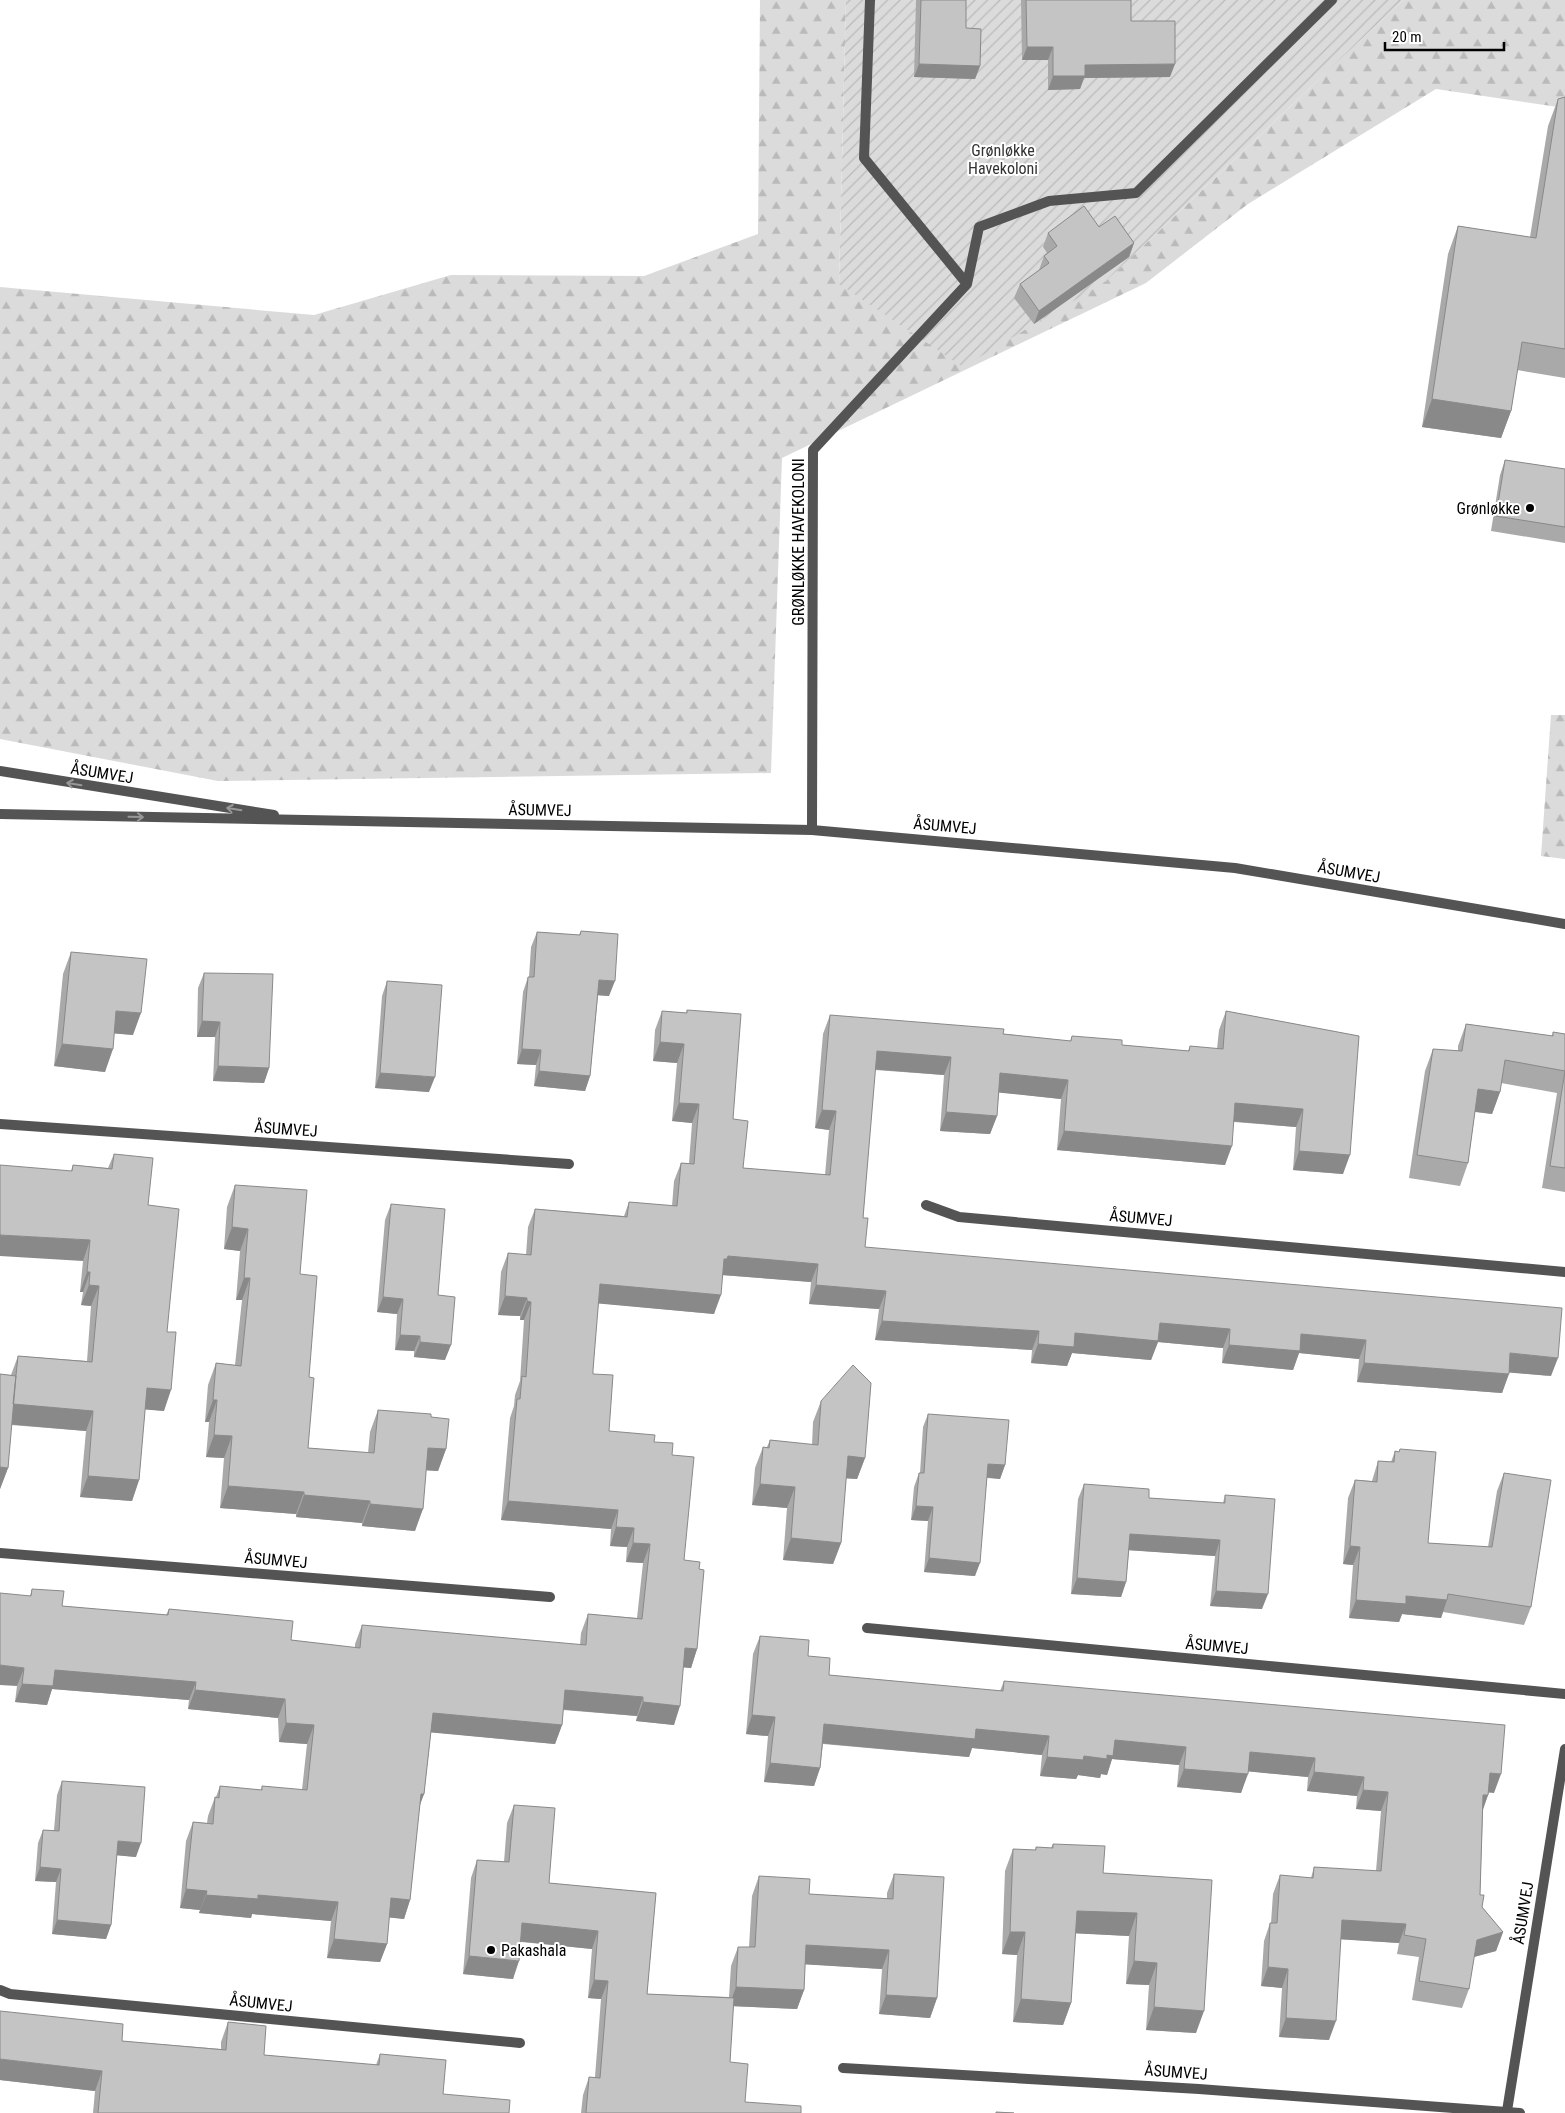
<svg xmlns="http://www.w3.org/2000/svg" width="1565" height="2113" font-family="'Roboto Condensed',sans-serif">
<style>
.forest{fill:url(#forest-firs)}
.garden{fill:url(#garden-furrows)}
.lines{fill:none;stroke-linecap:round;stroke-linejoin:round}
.minor{stroke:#545454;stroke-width:10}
.tertiary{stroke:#545454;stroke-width:10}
.wall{fill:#a9a9a9}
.shaded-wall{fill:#898989}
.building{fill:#c4c4c4;stroke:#898989}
.oneway{stroke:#989898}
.poi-dot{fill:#000;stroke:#fff;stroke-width:2}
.labels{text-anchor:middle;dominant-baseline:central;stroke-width:4;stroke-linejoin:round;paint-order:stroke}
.park-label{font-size:16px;fill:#323232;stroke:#fff}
.poi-label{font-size:16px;fill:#000;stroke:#fff;text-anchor:end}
.street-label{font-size:16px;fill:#000;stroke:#fff}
</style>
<defs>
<pattern id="forest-firs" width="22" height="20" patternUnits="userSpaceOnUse" patternTransform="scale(1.25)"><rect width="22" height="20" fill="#dbdbdb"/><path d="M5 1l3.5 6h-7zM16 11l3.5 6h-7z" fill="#bababa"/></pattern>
<pattern id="garden-furrows" width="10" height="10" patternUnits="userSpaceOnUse" patternTransform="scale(1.25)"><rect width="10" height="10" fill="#dbdbdb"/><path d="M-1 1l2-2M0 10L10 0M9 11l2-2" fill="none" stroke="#bababa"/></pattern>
</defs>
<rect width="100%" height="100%" fill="#fff"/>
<!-- forest -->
<path class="forest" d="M760,0H846L839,284L1105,282L1403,0H1565V108L1436,89L1248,204L1146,283L782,458L771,773L218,781L0,739V287L314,315L451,275L644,276L758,234Z
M1551,715H1565V859L1541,856Z"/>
<!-- garden -->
<path class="garden" d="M846,0H1403L1105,282L963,367L839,284Z"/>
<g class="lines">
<!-- minor -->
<path class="minor" d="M870,0L864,158L967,284
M812,830L813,450L967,284L979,227L1049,201L1136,193L1332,0
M0,1124L569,1164
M926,1205L959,1217L1565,1272
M0,1553L550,1597
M867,1628L1565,1694
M0,1990L10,1994L520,2043
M843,2068L1199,2089L1520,2113
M1507,2111L1565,1749"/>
<!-- tertiary -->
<path class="tertiary" d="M0,771L274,815
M0,814L812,830L1235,868L1565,924"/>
</g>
<!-- wall -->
<path class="wall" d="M916,0H966V28L980,66L975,79L914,77Z
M1021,0H1131V21L1170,77L1084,78L1080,89L1048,90V60H1022Z
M1565,97V378L1517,370L1511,411L1501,438L1422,427L1448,254L1458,226L1530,237L1548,126L1558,99Z
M1099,227L1134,243L1129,257L1034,324L1014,298L1020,284L1039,270L1044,256L1048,254L1043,247L1048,233Z
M1505,460L1565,469V543L1491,531L1500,475Z
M581,931L609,996L598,995L590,1076L585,1091L534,1086L536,1065L517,1064L523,992L528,977H529L531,947L537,932L579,935Z
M71,952L133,1035L114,1033L105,1072L54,1066L63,974Z
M204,973L269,1068L264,1083L213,1081L215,1037H197L198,988Z
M387,981L429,1092L375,1088L382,996Z
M687,1010L733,1119L743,1168L825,1175L829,1130L815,1128L823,1034L830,1015L1070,1041L1072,1036L1122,1045L1188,1051L1190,1046L1217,1049L1219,1030L1226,1011L1359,1036L1343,1174L1293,1170L1296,1127L1234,1122L1225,1165L1057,1150L1061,1099L999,1092L997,1116L990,1134L940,1131L944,1075L875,1070L863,1218L865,1247L1551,1376L1509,1372L1502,1393L1357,1382L1359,1359L1299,1353L1293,1370L1222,1363L1223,1348L1158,1342L1151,1360L1072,1353L1067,1366L1031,1363L1032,1350L875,1340L879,1309L809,1304L811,1282L723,1275L714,1314L598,1303L593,1370V1374L609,1431L654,1442L672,1455L684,1560L699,1569L697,1649L691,1668L683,1667L674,1725L636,1721L637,1716L563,1710L562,1725L555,1744L431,1732L424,1794L419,1806L410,1900L404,1919L389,1917L387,1944L380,1962L327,1958L331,1921L252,1914L251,1918L199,1913L200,1910L180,1908L186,1841L193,1822L207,1823L208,1816L215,1797H216L220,1786L261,1790L262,1786L302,1790L307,1744L279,1742L278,1718L188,1709L189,1700L52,1689L47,1705L15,1702L17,1686L30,1596L32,1589L62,1606L166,1615L169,1609L291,1640L355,1648V1644L362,1625L580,1645L581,1633L588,1614L637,1618L643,1563L626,1562L627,1547L610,1546L611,1529L501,1520L510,1418L514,1406L515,1395L520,1381L524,1320H520V1316L498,1315L501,1272L508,1253L526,1255L528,1227L535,1209L624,1216L629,1202L672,1206L674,1181L681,1163H689L692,1123L672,1121L677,1063L653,1061L655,1030L662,1011L686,1013Z
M1466,1024L1552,1036L1553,1032L1565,1034V1192L1542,1188L1557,1093L1501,1083L1500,1092L1492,1114L1475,1112L1468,1163L1460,1186L1409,1178L1425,1071L1433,1049L1458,1051V1046Z
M114,1154L148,1205L167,1332L164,1411L145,1409L139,1480L132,1501L80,1497L86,1431L11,1425L8,1468L0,1489V1374L11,1375L18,1356L87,1361L91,1306L81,1305L83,1292H80L83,1261L71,1171L73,1165L108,1168Z
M235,1185L300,1274L309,1377L308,1448L368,1453L370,1432L378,1410L431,1417L446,1449L438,1471L426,1470L415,1531L362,1526V1523L296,1517V1514L220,1508L224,1458L206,1457L209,1422H205L208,1385L216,1363L235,1365L242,1300H236L240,1251L224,1249L227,1207Z
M391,1204L438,1295L445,1360L414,1357V1351L395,1350L397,1314L377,1312L385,1220Z
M821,1401L865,1458L857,1479L846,1478L841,1543L833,1564L783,1560L787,1508L752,1505L755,1468L763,1447H767L770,1440L812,1445L813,1422Z
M928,1414L1005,1465L1000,1479L987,1478L975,1576L924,1572L928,1521L911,1520L914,1487L919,1473H920L923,1427Z
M1400,1449L1428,1543L1488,1547L1497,1491L1504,1473L1531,1607L1524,1625L1443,1612L1441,1618L1402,1614L1399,1622L1349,1618L1353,1565L1343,1564L1348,1498L1355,1480L1372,1481L1378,1461L1391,1462L1395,1451L1399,1452Z
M1084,1484L1149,1498L1223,1503L1225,1495L1262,1609L1210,1606L1215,1556L1129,1550L1126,1582L1121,1597L1071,1594L1078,1499Z
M760,1636L808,1656L829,1675L1000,1691L1004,1681L1494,1793L1489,1792L1483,1810L1480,1895L1482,1907L1503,1932L1496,1951L1474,1957L1469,1989L1462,2008L1412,2000L1419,1957L1397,1954L1399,1943L1341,1939L1329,2040L1279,2037L1282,1988L1261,1986L1264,1941L1270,1923H1271L1273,1894L1280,1875L1311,1878L1314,1867L1376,1871L1381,1811L1356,1809L1357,1796L1307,1791L1308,1777L1248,1771L1241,1793L1177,1787L1179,1765L1112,1759L1107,1775L1101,1774L1100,1778L1078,1775L1076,1779L1040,1776L1042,1755L972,1748L969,1757L823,1744L820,1768L814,1786L764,1782L768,1736L746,1734L753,1654Z
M62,1781L136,1857L117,1855L111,1925L106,1939L52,1934L56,1882L35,1881L38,1843L43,1830H54L57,1795Z
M514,1805L549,1883L656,1893L647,1994L729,1997L731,1966L738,1947H749L752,1896L759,1876L809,1894L887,1899V1893L894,1874L937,1998L930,2018L879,2014L882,1969L805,1964L804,1990L797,2009L733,2006L730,2062L745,2102L801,2113H581L583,2095L589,2077H595L601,1999L588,1998L592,1949L521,1942L513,1979L463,1974L471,1878L477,1860L504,1862L507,1823Z
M1053,1844L1103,1873L1212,1880L1196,2033L1146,2030L1149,1985L1126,1984L1129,1936L1075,1933L1071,2003L1063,2025L1013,2022L1017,1955L1002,1954L1005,1871L1013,1849L1035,1850L1036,1847L1051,1848Z
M228,2022L264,2055L376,2065L380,2054L443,2094L509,2113H93L95,2091L0,2080L122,2041L221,2049V2042Z"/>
<!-- shaded-wall -->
<path class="shaded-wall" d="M1027,47H1053L1048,60H1022Z
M919,64L980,66L975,79L914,77Z
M1175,64L1170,77L1084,78L1080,89L1048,90L1053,76L1085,65Z
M1134,243L1129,257L1034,324L1039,311Z
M1432,399L1511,411L1501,438L1422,427Z
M599,980L615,981L609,996L594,995Z
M116,1011L141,1013L133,1035L108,1033Z
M202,1021L220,1022L215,1037H197Z
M660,1042L684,1044L677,1063L653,1061Z
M62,1044L113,1049L105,1072L54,1066Z
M522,1049L541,1050L536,1065L517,1064Z
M877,1051L951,1057L944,1075L870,1069Z
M218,1066L269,1068L264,1083L213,1081Z
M539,1071L590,1076L585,1091L534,1086Z
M380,1073L435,1077L429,1092L375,1088Z
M1000,1073L1068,1080L1061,1099L993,1092Z
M1478,1089L1500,1092L1492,1114L1470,1111Z
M679,1103L699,1104L692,1123L672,1121Z
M1235,1103L1303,1109L1296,1127L1229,1121Z
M822,1110L836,1111L829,1130L815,1128Z
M946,1112L997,1116L990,1134L940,1131Z
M1064,1131L1232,1146L1225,1165L1057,1150Z
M1299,1151L1350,1155L1343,1174L1293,1170Z
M232,1227L248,1229L240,1251L224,1249Z
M0,1235L90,1240L83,1261L0,1256Z
M728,1256L818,1264L811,1282L721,1275L724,1259Z
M87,1272H90L83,1292H80Z
M244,1278H250L242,1300H236Z
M600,1284L721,1295L714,1314L593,1303Z
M89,1285L99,1286L91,1306L81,1305Z
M816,1285L886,1291L879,1309L809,1304Z
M505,1296L527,1298L520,1316L498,1315Z
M383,1297L403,1299L397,1314L377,1312Z
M527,1301L531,1302L524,1320H520Z
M882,1321L1039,1331L1032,1350L875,1340Z
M1160,1323L1230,1329L1223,1348L1158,1342L1151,1360L1072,1353L1067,1366L1031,1363L1038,1344L1075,1333Z
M1301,1334L1366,1340L1359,1359L1299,1353L1293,1370L1222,1363L1229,1345Z
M400,1335L420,1336L414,1351L395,1350Z
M420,1342L451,1345L445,1360L414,1357Z
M1510,1353L1558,1358L1551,1376L1503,1372Z
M1364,1363L1509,1374L1502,1393L1357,1382Z
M147,1388L171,1390L164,1411L139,1409Z
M213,1400H217L209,1422H205Z
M13,1404L93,1411L86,1431L6,1424Z
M214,1435L232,1436L224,1458L206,1457Z
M428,1448L446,1449L438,1471L420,1470Z
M848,1456L865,1458L857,1479L840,1478Z
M988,1464L1005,1465L1000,1479L983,1477Z
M0,1467L8,1468L0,1489Z
M88,1476L139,1480L132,1501L80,1497Z
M760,1484L795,1487L787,1508L752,1505Z
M228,1486L304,1492L296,1514L220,1508Z
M304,1495L370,1501L362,1523L296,1517Z
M508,1501L618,1510L611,1529L501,1520Z
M370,1504L423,1509L415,1531L362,1526Z
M916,1506L933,1507L928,1521L911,1520Z
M616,1527L634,1528L627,1547L610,1546Z
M1130,1534L1220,1540L1215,1556L1125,1550Z
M791,1538L841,1543L833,1564L783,1560Z
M633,1543L650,1544L643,1563L626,1562Z
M1350,1546L1360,1547L1353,1565L1343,1564Z
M929,1558L980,1563L975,1576L924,1572Z
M1077,1578L1126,1582L1121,1597L1071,1594Z
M1216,1591L1268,1594L1262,1609L1210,1606Z
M1406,1596L1447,1600L1441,1618L1402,1614L1399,1622L1349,1618L1356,1600Z
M685,1648L697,1649L691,1668L678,1667Z
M0,1665L24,1668L17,1686L0,1685Z
M55,1670L196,1682L189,1700L52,1689L47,1705L15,1702L22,1684Z
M195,1690L285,1699L278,1718L188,1709Z
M565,1690L643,1697L637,1716L558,1709Z
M643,1702L680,1706L674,1725L636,1721Z
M433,1713L562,1725L555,1744L426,1732Z
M752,1715L775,1717L768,1736L746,1734Z
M286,1723L314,1725L307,1744L279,1742Z
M824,1724L976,1729L1049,1736L1042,1755L972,1748L969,1757L818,1743Z
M1115,1740L1186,1747L1179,1765L1112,1759L1107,1775L1101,1774L1100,1778L1078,1775L1076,1779L1040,1776L1047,1757L1084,1756Z
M1250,1752L1315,1758L1308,1777L1244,1771Z
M770,1763L820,1768L814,1786L764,1782Z
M1184,1769L1248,1774L1241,1793L1177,1787Z
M1314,1772L1364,1777L1357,1796L1307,1791Z
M1490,1773L1501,1774L1494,1793L1483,1792Z
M1363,1790L1388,1792L1381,1811L1356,1809Z
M421,1794H424L417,1813Z
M1483,1795H1488L1481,1814Z
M118,1841L141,1843L136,1857L113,1855Z
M40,1867L61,1869L56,1882L35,1881Z
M186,1889L207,1891L200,1910L180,1908Z
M206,1895H258L338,1902L331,1921L252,1914L251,1918L199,1913Z
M391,1898L410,1900L404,1919L384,1917Z
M1077,1911L1137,1913L1129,1936L1068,1933Z
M57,1920L111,1925L106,1939L52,1934Z
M1342,1920L1406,1924L1399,1943L1335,1939Z
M522,1923L598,1931L592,1949L516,1941Z
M1010,1932H1025L1017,1955L1002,1954Z
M1503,1932L1496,1951L1470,1958L1477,1940Z
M334,1939L387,1944L380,1962L327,1958Z
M806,1945L889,1950L882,1969L799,1964Z
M469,1956L519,1961L513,1979L463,1974Z
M1134,1961L1157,1963L1149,1985L1126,1984Z
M1268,1967L1288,1969L1282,1988L1261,1986Z
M594,1980L608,1981L601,1999L588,1998Z
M736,1987L804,1990L797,2009L729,2006Z
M886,1995L937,1998L930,2018L879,2014Z
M1021,1999L1071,2003L1063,2025L1013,2022Z
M1154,2007L1204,2011L1196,2033L1146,2030Z
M1286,2018L1336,2021L1329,2040L1279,2037Z
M0,2059L102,2071L95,2091L0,2080Z"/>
<!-- building -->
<path class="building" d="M921,0H966V28L981,29L980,66L919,64Z
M1026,0H1131V21H1175V64L1085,65V76H1053V47H1027Z
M1565,97V349L1522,342L1511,411L1432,399L1458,226L1536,238L1558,99Z
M1084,206L1099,227L1115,216L1134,243L1039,311L1020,284L1049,263L1044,256L1057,246L1048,233Z
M1505,460L1565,469V527L1496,516Z
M581,931L618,934L615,981L599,980L590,1076L539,1071L541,1050L522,1049L528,977H534L537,932L580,935Z
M71,952L147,959L141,1013L116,1011L113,1049L62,1044Z
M204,973L273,974L269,1068L218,1066L220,1022L202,1021Z
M387,981L442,985L435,1077L380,1073Z
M687,1010L741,1014L733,1119L748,1121L743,1168L830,1175L836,1111L822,1110L830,1015L1004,1029L1003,1034L1071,1041L1072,1036L1122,1040V1045L1189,1051L1190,1046L1223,1049L1226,1011L1359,1036L1350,1155L1299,1151L1303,1109L1235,1103L1232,1146L1064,1131L1068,1080L1000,1073L997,1116L946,1112L951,1057L877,1051L863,1218H868L865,1247L1562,1308L1558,1358L1510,1353L1509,1374L1364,1363L1366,1340L1301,1334L1300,1351L1229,1345L1230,1329L1160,1323L1158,1341L1075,1333L1074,1347L1038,1344L1039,1331L882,1321L886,1291L816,1285L818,1264L728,1256L727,1259H724L721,1295L600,1284L593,1370V1374L613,1375L609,1431L655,1435L654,1442L673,1443L672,1455L694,1457L684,1560L700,1562L699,1569L704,1570L697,1649L685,1648L680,1706L643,1702V1697L565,1690L562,1725L433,1713L424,1794H421L410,1900L391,1898L387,1944L334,1939L338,1902L258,1895V1899L206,1895L207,1891L186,1889L193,1822L213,1824L215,1797L219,1798L220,1786L262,1790V1786L307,1790L314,1725L286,1723L285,1699L195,1690L196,1682L55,1670L53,1686L22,1684L24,1668L0,1665V1593L31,1596L32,1589L64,1591L62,1606L168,1615L169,1609L293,1621L291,1640L360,1648L362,1625L586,1645L588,1614L642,1619L650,1544L633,1543L634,1528L616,1527L618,1510L508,1501L517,1399H520L522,1376L526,1377L531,1302L527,1301V1298L505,1296L508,1253L531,1255L535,1209L627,1217L629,1202L677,1206L681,1163L694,1164L699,1104L679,1103L684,1044L660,1042L662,1011L687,1013Z
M1466,1024L1553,1036V1032L1565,1034V1168L1550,1166L1565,1071L1505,1060L1500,1092L1478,1089L1468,1163L1417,1155L1433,1049L1462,1051Z
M114,1154L153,1158L148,1205L179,1209L167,1332H176L171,1390L147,1388L139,1480L88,1476L93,1411L13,1404L18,1356L92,1362L99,1286L89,1285L90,1272H87L90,1240L0,1235V1165L72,1171L73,1165L112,1169Z
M235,1185L307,1190L300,1274L317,1276L309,1377L314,1378L308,1448L374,1453L378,1410L431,1414V1417L449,1419L446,1449L428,1448L423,1509L370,1504V1501L304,1495V1492L228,1486L232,1436L214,1435L217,1400H213L216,1363L241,1366L250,1278H244L248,1229L232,1227Z
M391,1204L445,1209L438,1295L455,1297L451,1345L420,1342V1336L400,1335L403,1299L383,1297Z
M853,1365L871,1383L865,1458L848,1456L841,1543L791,1538L795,1487L760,1484L763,1447L769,1448L770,1440L818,1445L821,1401Z
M0,1374L16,1376L8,1468L0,1467Z
M928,1414L1009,1420L1005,1465L988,1464L980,1563L929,1558L933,1507L916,1506L919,1473H924Z
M1400,1449L1436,1452L1428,1543L1492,1547L1504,1473L1551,1480L1531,1607L1448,1594L1447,1600L1406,1596V1604L1356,1600L1360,1547L1350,1546L1355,1480L1377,1482L1378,1461L1394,1462L1395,1451L1399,1452Z
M1084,1484L1149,1489V1498L1225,1503V1495L1275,1499L1268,1594L1216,1591L1220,1540L1130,1534L1126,1582L1077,1578Z
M760,1636L809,1640L808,1656L830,1658L829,1675L1003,1691L1004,1681L1505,1725L1501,1774L1490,1773L1488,1795H1483L1480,1895H1484L1482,1907L1503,1932L1477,1940L1469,1989L1419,1981L1426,1939L1404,1935L1406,1924L1342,1920L1336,2021L1286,2018L1288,1969L1268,1967L1270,1923H1277L1280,1875L1313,1878L1314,1867L1381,1871L1388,1792L1363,1790L1364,1777L1314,1772L1315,1758L1250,1752L1248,1774L1184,1769L1186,1747L1115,1740L1113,1756L1107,1755V1759L1084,1756L1083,1760L1047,1757L1049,1736L976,1729L975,1739L824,1724L820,1768L770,1763L775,1717L752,1715Z
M62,1781L145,1787L141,1843L118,1841L111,1925L57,1920L61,1869L40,1867L43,1830L59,1831Z
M514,1805L555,1808L549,1883L656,1893L647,1994L734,1998L730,2062L748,2064L745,2102L801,2106V2113H586L589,2077L600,2078L608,1981L594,1980L598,1931L522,1923L519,1961L469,1956L477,1860L509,1862Z
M1053,1844L1105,1846L1103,1873L1212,1880L1204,2011L1154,2007L1157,1963L1134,1961L1137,1913L1077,1911L1071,2003L1021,1999L1025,1932H1010L1013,1849L1036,1850V1847L1053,1848Z
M894,1874L944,1877L937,1998L886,1995L889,1950L806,1945L804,1990L736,1987L738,1947H755L759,1876L810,1879L809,1894L893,1899Z
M0,2011L123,2024L122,2041L226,2050L228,2022L266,2026L264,2055L379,2065L380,2054L446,2060L443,2094L510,2100L509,2113H98L102,2071L0,2059Z
M996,2112L1014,2113H996Z"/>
<!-- one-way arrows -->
<defs><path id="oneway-shaft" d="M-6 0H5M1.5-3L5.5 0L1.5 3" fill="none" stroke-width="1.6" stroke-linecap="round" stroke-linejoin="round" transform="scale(1.25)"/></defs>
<g class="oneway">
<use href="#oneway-shaft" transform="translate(74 784) rotate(-171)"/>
<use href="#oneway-shaft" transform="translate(234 809) rotate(-171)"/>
<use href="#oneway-shaft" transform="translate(136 817) rotate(1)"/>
</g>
<!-- markers -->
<g class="poi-dot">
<circle cx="1530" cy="508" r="5"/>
<circle cx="491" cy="1950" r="5"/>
</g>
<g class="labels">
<!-- park labels -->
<g class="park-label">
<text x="1003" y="150">Grønløkke<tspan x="1003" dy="18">Havekoloni</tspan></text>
</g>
<!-- poi labels -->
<g class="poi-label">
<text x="1520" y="508">Grønløkke</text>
<text x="501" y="1950" text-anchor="start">Pakashala</text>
</g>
<!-- street labels -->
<g class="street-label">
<text transform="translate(798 542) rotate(-90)">GRØNLØKKE HAVEKOLONI</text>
<text transform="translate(102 773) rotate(9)">ÅSUMVEJ</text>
<text transform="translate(540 810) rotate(1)">ÅSUMVEJ</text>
<text transform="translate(945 826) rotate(5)">ÅSUMVEJ</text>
<text transform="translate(1349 872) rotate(10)">ÅSUMVEJ</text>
<text transform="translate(286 1129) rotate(4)">ÅSUMVEJ</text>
<text transform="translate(1141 1218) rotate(5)">ÅSUMVEJ</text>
<text transform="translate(276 1560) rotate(5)">ÅSUMVEJ</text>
<text transform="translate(1217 1646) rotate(5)">ÅSUMVEJ</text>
<text transform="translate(1523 1913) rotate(-81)">ÅSUMVEJ</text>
<text transform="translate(261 2003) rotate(6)">ÅSUMVEJ</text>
<text transform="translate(1176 2072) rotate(4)">ÅSUMVEJ</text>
</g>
</g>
<!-- scale -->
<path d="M1385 42v8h119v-8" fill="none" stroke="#000000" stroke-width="2.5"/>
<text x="1392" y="42" font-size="15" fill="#000000" stroke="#ffffff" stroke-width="4" paint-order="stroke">20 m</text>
</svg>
